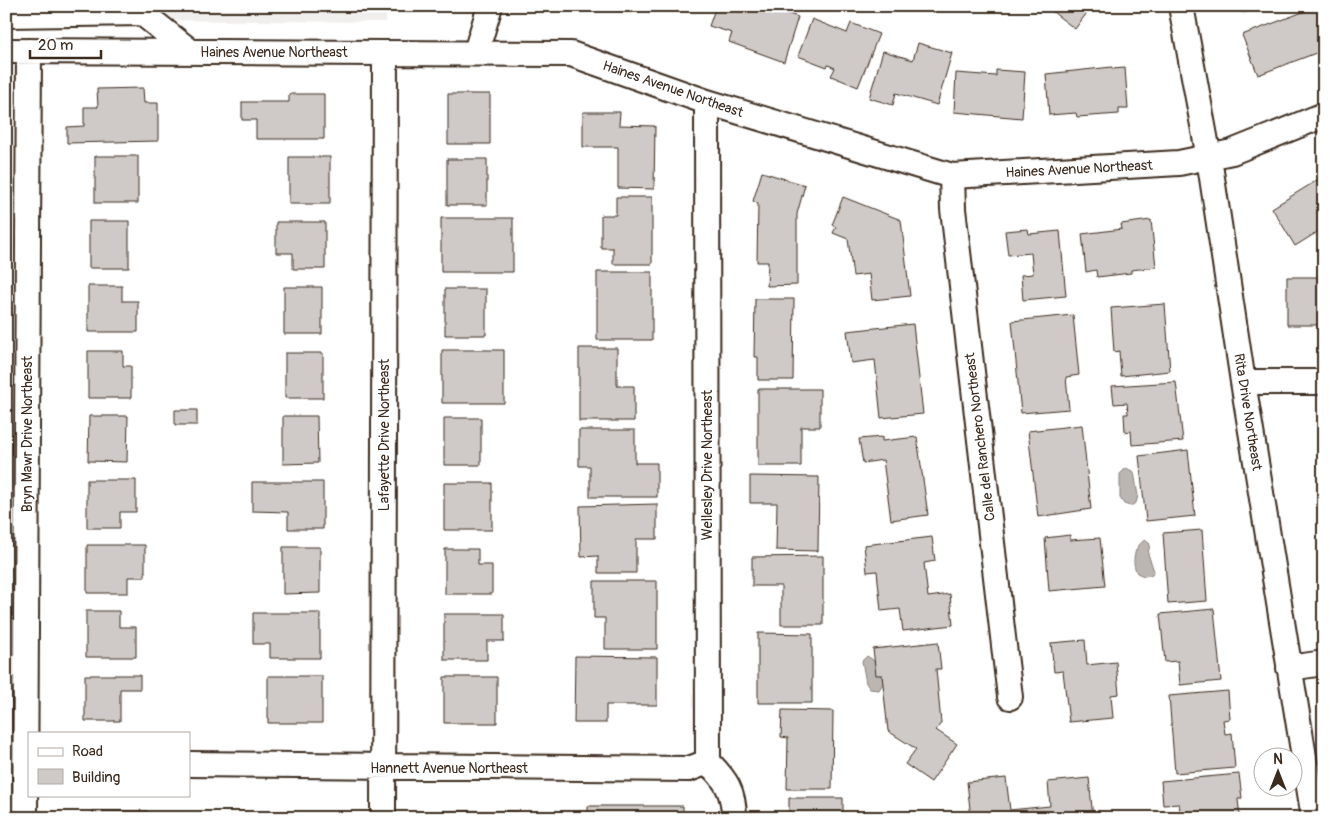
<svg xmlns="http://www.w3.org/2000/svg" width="1330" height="824" font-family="Pangolin,sans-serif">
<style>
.built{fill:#f1efee}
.water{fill:#bcb6b3;stroke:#887e77}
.building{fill:#cfcac7;stroke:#3b2a1e}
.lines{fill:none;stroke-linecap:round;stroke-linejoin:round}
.minor-casing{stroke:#3b2a1e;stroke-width:28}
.minor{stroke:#fff;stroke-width:24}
.labels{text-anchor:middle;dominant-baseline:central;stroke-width:4;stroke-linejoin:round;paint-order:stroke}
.street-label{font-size:14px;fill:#3b2a1e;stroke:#fff}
</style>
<rect width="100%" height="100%" fill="#fff"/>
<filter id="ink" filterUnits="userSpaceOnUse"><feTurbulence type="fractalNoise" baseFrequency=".02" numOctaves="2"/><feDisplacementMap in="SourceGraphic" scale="10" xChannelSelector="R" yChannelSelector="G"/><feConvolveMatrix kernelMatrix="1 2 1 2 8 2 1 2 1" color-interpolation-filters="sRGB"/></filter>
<g filter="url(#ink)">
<!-- built -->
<path class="built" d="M6,6H386V22L6,19Z"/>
<!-- water -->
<path class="water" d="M1126,468L1134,472L1138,496L1136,503L1130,506L1124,504L1120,498V474Z
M1145,540L1150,544L1148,554L1154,571L1151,575L1144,576L1137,573C1131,562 1134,546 1145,540Z
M867,656L873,660L884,682L879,690L870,689L866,683L862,661Z"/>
<!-- building -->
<path class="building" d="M716,6H766L798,17L784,62L729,42L732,33L709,26Z
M1045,6H1092L1075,29Z
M1241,6H1263L1243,13Z
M1319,6H1322L1324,11V50L1258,75L1242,35Z
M812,19L847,33L851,23L879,34L858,87L831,76L835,68L828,65L827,67L798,56Z
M918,43L952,53L937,105L896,93L893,105L869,98L883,51L913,60Z
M1112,67V69L1125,68L1128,109H1119V114L1077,117L1076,113L1049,115L1046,74Z
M996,70L1025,72L1022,118L954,112L956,73L996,76Z
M143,88L144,103H158V141L67,143V127L84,126V107H98L97,89Z
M289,94H324V139H256V120H242V102H289Z
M448,94H490V144H448Z
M583,112H620L619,125L655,126L654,189L618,188V147H583Z
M95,156H138V203H95Z
M289,157H330V204H289Z
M447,159H487V205H447Z
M762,172L805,185L797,214V285L767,286L768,262H757L758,204L753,201Z
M1324,176V228L1295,246L1272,208Z
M616,197H652V264H613V248H601V215H616Z
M843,197L901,220L910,296L872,300L869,274L853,276L848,239L833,233L836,227L832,225Z
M441,218H513V272H441Z
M1151,220L1156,267L1131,270V273L1097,277L1096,270L1086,272L1082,234L1122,229L1121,224Z
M89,221H129V268H89Z
M276,222H325V269H293V253H276Z
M1028,229L1029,234L1060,231L1066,296L1023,300L1021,275L1033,274L1031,253L1008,255L1005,231Z
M597,272H652V340H597Z
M1287,277H1324V325H1287Z
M88,286H122V301H138V332H88Z
M284,287H322V334H284Z
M445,289H486V335H445Z
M755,299H794L793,380H758V357H754Z
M1165,304L1170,371L1121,376L1119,351L1114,352L1111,308Z
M1073,315L1079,375L1066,377L1069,409L1021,413L1012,321Z
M913,324L923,414L881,418L875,360L851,363L847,331Z
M579,348H617V386H634V421H579Z
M442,350H504V403H442Z
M88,351H123V366H131V398H88Z
M285,353H323V398H285Z
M1176,382L1183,441L1132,445L1131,431L1125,432L1124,414H1128L1127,403L1114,404L1112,386Z
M758,389H820V427H801V466H758Z
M175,410H197V425H175Z
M89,416H128L127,462L88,461Z
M283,416H317L318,463L283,464Z
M444,418H481V465H444Z
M1082,425L1091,509L1038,517L1028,431Z
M579,430H635V463H657V497H590V466H579Z
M882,437V441L917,437L928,515L891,520L883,460L863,463L859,439Z
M1188,450L1195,516L1146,521L1139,456Z
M750,476L819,477L818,551L776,550L777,503H750Z
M87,480H136V512H120V528H87Z
M252,482H323V529H288V512L252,511Z
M444,483H492V530H444Z
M657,504V539H636V573H598V556L581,557L580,506Z
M1202,530L1207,601L1168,604L1163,533Z
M1070,535V540L1100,538L1105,586L1049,591L1045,538Z
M932,537L935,561L924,563L928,597L950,594L953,625L903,631L900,609L881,611L877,571L867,572L864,545Z
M87,545H145V577H128V593H87Z
M283,547H320V593L283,594Z
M445,549H478V565H492V594H445Z
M823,556V625H781V586H752V557Z
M594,581H657V649H605V618H594Z
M1214,609L1221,681L1180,685L1178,661L1165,662L1160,614Z
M86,611H119V627H136V657H86Z
M253,613H320V658H270V644H253Z
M444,614H504V641H487V660H444Z
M758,633L812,634V703H758Z
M1085,640L1087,665L1116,662L1119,694L1111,695L1113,718L1069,722L1063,671L1054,672L1051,643Z
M938,642L941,669H936L941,723L936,730L957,744L931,782L905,764L916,749L888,731L882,675H876L873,649Z
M575,656L657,657V705H606V723H574Z
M85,675H140V689H120V721H85Z
M268,676H322V723H268Z
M444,677H497V723H444Z
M1228,691L1230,719L1223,720L1225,734L1232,733L1235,768L1175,773L1169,696Z
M782,710L833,711L832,789H787L788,738L781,737Z
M1239,774L1242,798L1238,799L1240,818H1181L1179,804L1163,805L1161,781Z
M1006,778L1010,810L1050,806L1048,782L1089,778L1093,818H971L967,782Z
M789,798H843V818H789Z
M588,806H683V818H588Z
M93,811H147V818H93Z
M443,811H518V818H443Z
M244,815H323V818H244Z"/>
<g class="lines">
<defs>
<path id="minor" d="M133,6L191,52
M1181,6L1209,158L1243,382L1314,818
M6,15L144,13
M6,51L571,54L707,102L952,176L1179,163L1232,152L1324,115
M476,52L490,6
M707,102L708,762C726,780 734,791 734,818
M952,176L953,209L1010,697
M1243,382H1324
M1289,668L1324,663
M189,764L689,769L708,762
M25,818L29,51
M383,818L385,53"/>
</defs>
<!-- minor casing -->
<use href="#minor" class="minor-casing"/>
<!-- minor -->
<use href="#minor" class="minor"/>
</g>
</g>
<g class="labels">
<!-- street labels -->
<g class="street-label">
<text x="274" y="52">Haines Avenue Northeast</text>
<text transform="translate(673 89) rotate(19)">Haines Avenue Northeast</text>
<text transform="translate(1079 169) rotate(-3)">Haines Avenue Northeast</text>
<text transform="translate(1248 412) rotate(81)">Rita Drive Northeast</text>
<text transform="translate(27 434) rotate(-90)">Bryn Mawr Drive Northeast</text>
<text transform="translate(384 435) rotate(-90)">Lafayette Drive Northeast</text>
<text transform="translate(980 437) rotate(-97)">Calle del Ranchero Northeast</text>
<text transform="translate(707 465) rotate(-90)">Wellesley Drive Northeast</text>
<text x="449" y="768">Hannett Avenue Northeast</text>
</g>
</g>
<!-- margin -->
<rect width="1330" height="824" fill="none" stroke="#fff" stroke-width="25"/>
<rect x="12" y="12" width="1305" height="799" fill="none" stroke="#3b2a1e" stroke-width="2" filter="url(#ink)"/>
<!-- legend -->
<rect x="28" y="732" width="162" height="65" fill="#ffffff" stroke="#b1aaa5"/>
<rect x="38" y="748" width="25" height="8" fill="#ffffff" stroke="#b1aaa5"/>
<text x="72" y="756" font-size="15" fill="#3b2a1e">Road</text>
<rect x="38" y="769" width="25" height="15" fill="#cfcac7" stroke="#b1aaa5"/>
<text x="72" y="782" font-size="15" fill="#3b2a1e">Building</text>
<!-- north arrow -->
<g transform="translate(1278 772)"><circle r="24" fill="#ffffff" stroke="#b1aaa5"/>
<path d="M0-4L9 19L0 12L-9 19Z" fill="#3b2a1e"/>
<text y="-8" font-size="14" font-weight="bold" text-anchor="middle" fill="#3b2a1e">N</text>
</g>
<!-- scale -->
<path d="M30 50v8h71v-8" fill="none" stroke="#3b2a1e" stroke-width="2.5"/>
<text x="38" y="50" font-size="15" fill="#3b2a1e" stroke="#ffffff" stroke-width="4" paint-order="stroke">20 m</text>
</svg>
